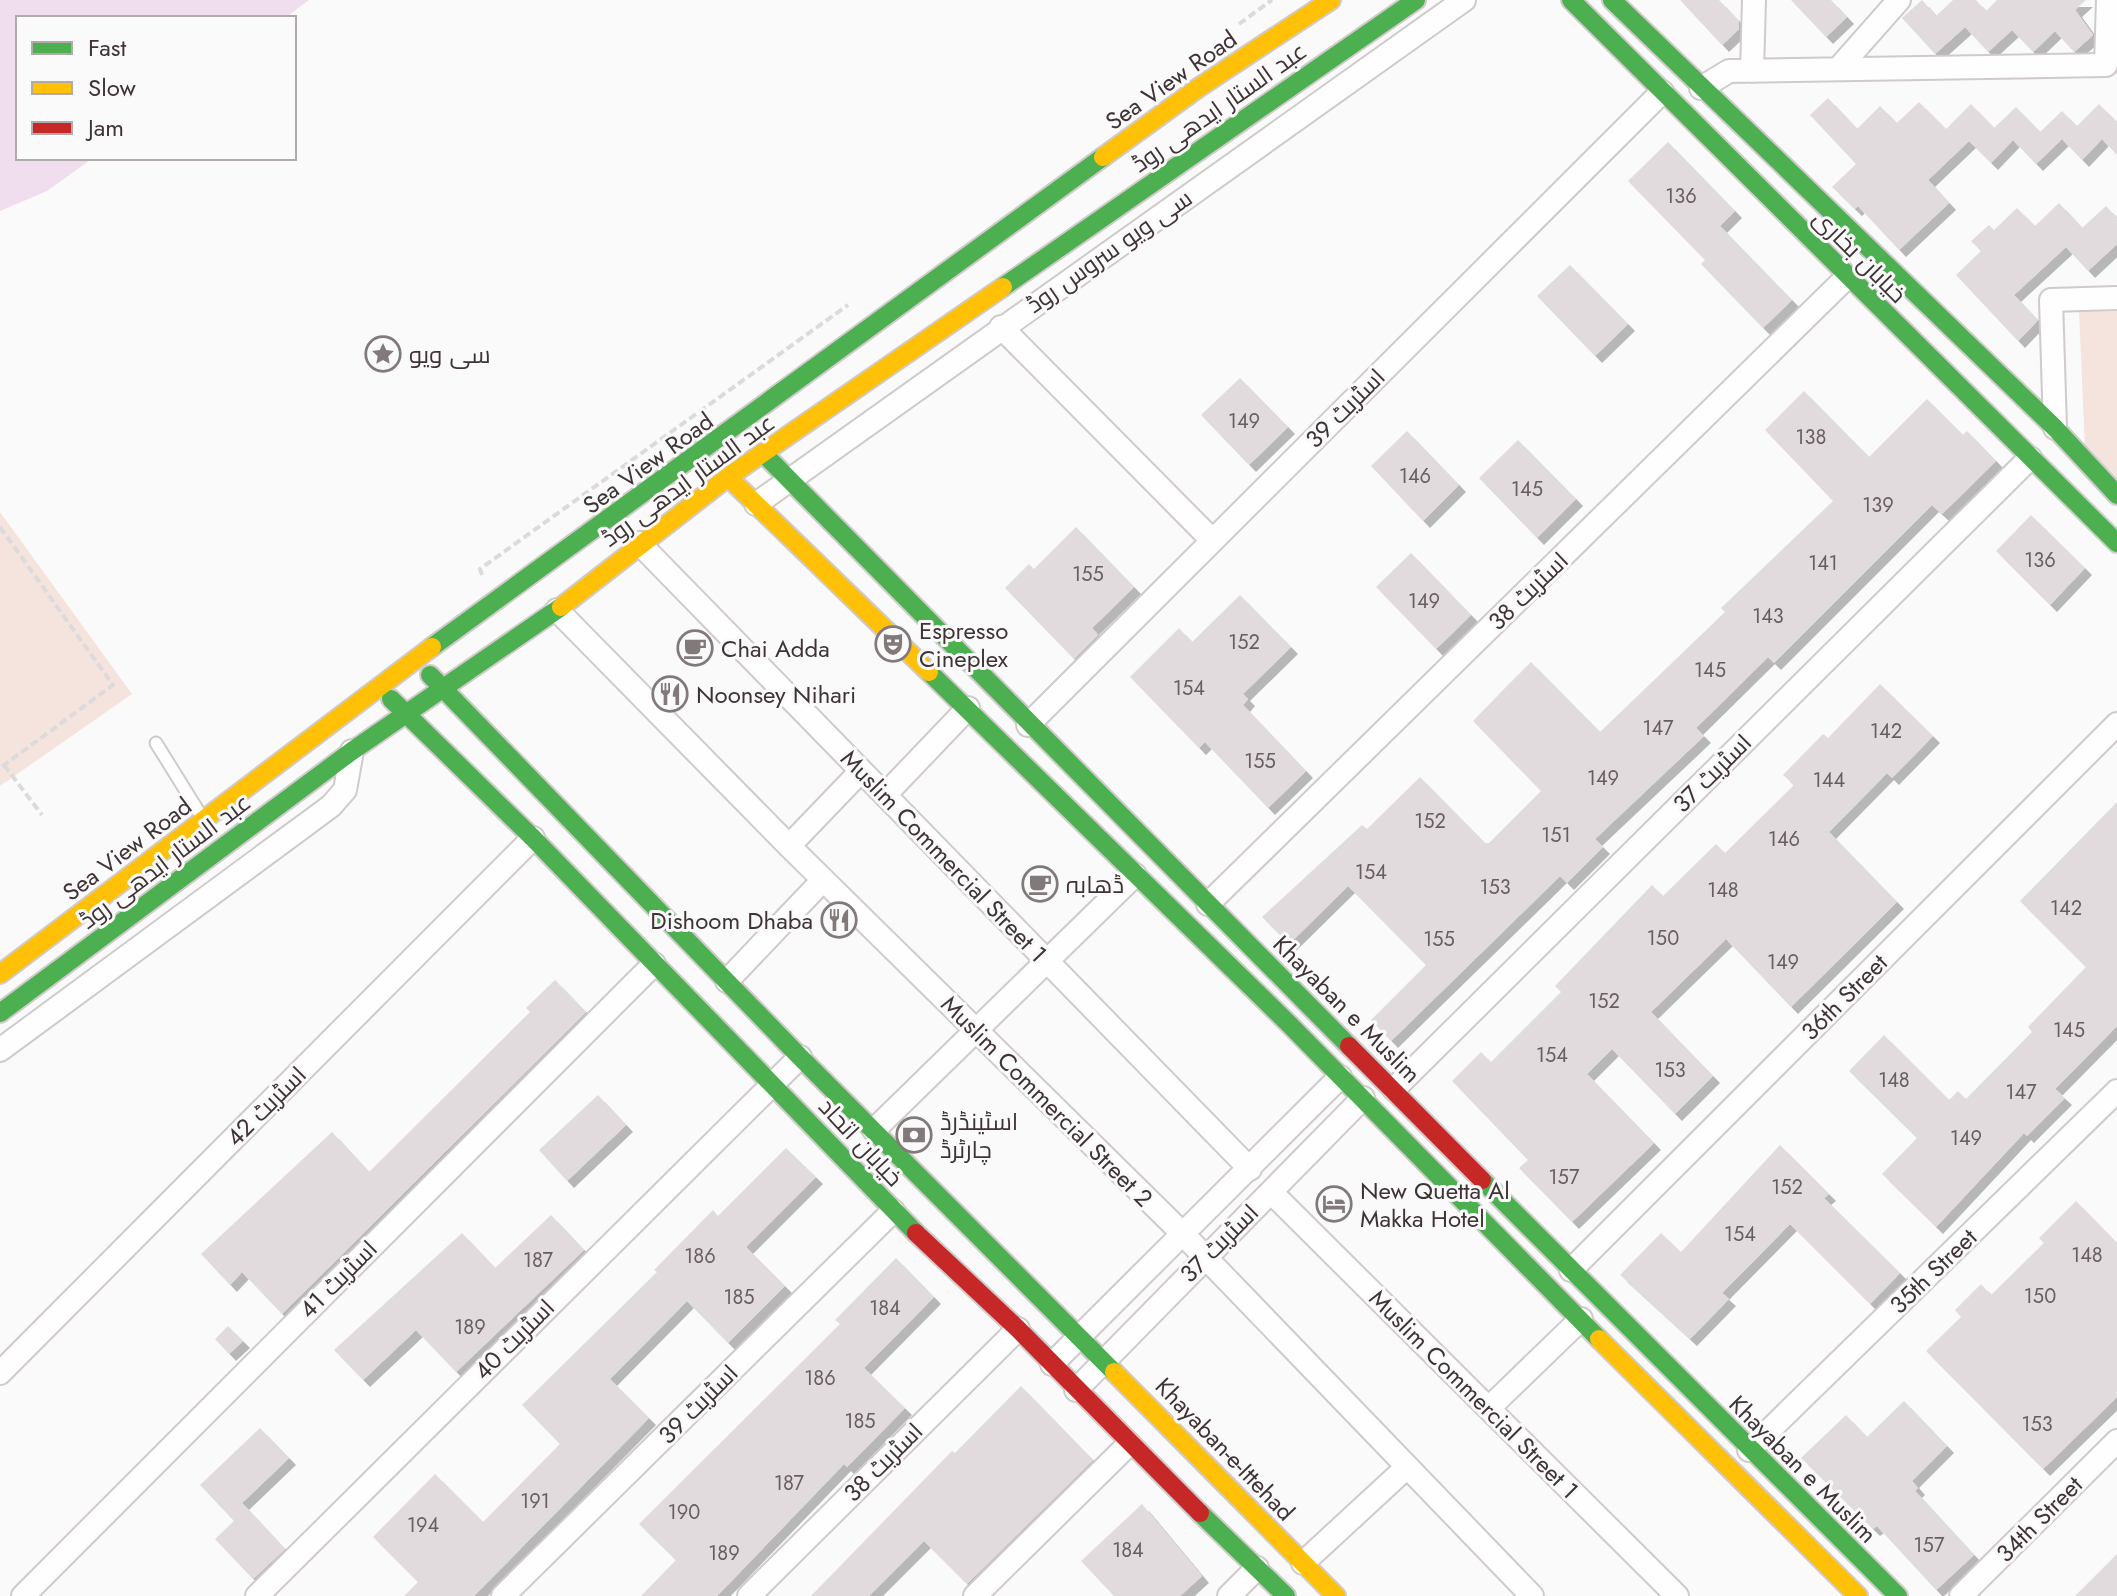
<svg xmlns="http://www.w3.org/2000/svg" width="2117" height="1596" font-family="Jost,Cairo,sans-serif">
<style>
.green{fill:#f4e4dd}
.water{fill:#f0dded}
.building{fill:#e1dbdd;filter:url(#shadow)}
.lines{fill:none;stroke-linecap:round;stroke-linejoin:round}
.lane-casing{stroke:#d0cacb;stroke-width:15}
.street-casing{stroke:#d0cacb;stroke-width:26}
.fast-casing{stroke:#d0cacb;stroke-width:22}
.slow-casing{stroke:#d0cacb;stroke-width:22}
.jam-casing{stroke:#d0cacb;stroke-width:22}
.path{stroke:#dcdada;stroke-width:4;stroke-dasharray:8 4;stroke-linecap:butt}
.lane{stroke:#fefefe;stroke-width:11}
.street{stroke:#fefefe;stroke-width:22}
.fast{stroke:#4caf50;stroke-width:18}
.slow{stroke:#ffc107;stroke-width:18}
.jam{stroke:#c62828;stroke-width:18}
.labels{text-anchor:middle;dominant-baseline:central;stroke-width:6;stroke-linejoin:round;paint-order:stroke}
.number-label{font-size:20px;fill:#685d5f}
.street-label{font-size:24px;fill:#403335;stroke:#fafafa}
.poi-label{font-size:24px;fill:#403335;stroke:#fafafa;text-anchor:start}
</style>
<defs>
<filter id="shadow"><feDropShadow dx="7" dy="7" stdDeviation="0" flood-color="#0004"/></filter>
</defs>
<rect width="100%" height="100%" fill="#fafafa"/>
<!-- green -->
<path class="green" d="M2117,311V480L2085,450L2079,312Z
M0,512L132,694L0,786Z"/>
<!-- water -->
<path class="water" d="M0,0H309L285,18H18V158H93L47,191L0,211Z"/>
<!-- building -->
<path class="building" d="M1680,0H1719L1739,21V29L1722,45Z
M1791,0H1831L1847,17L1826,37Z
M1922,0L1936,16L1953,0H1976L1986,11L1997,0H2086L2075,10L2093,35L2074,52L2055,31L2033,52L2012,30L1988,52L1965,27L1935,54L1902,18Z
M1828,98L1857,129L1880,106L1897,123L1919,102L1946,129L1971,104L1994,128L2016,107L2040,132L2062,111L2077,126L2099,104L2117,122V155L2102,139L2082,160L2062,139L2036,164L2013,140L1991,163L1969,141L1928,180L1949,203L1899,250L1858,206L1855,209L1832,187L1856,164L1810,115Z
M1668,142L1735,211L1720,226L1792,300L1763,328L1701,264L1705,260L1628,181Z
M2059,203L2082,228L2106,206L2117,218V244L2088,271L2066,247L2014,295L2038,320L2018,341L1956,275L1981,251L1971,241L1989,225L1994,230L2017,208L2035,226Z
M1570,265L1628,324L1595,356L1537,296Z
M1240,378L1288,427L1249,465L1201,415Z
M1804,391L1869,457L1927,399L1963,435L1967,431L1996,461L1942,514L1932,505L1774,663L1768,657L1696,728L1704,736L1595,839L1603,847L1567,883L1560,876L1391,1041L1371,1020L1426,965L1348,886L1289,944L1262,917L1362,825L1367,829L1420,777L1485,843H1489L1541,791L1473,721L1505,688L1531,662L1600,732L1725,612L1721,608L1833,501L1765,430Z
M1407,431L1459,485L1423,521L1371,466Z
M1518,440L1576,499L1537,538L1479,478Z
M2031,515L2085,568L2050,605L1996,551Z
M1076,527L1134,587L1092,628L1098,635L1074,659L1005,588L1029,564L1034,569Z
M1411,553L1471,615L1436,649L1376,587Z
M1240,595L1291,647L1243,694L1248,699L1243,705L1306,771L1268,808L1205,742L1199,748L1130,677L1179,628L1192,642Z
M1880,684L1933,736L1892,778L1887,773L1829,832L1897,902L1791,1007L1726,939L1651,1012L1713,1076L1675,1114L1612,1049L1587,1074L1654,1143L1572,1222L1519,1168L1528,1160L1452,1081L1481,1052L1491,1062L1561,992L1555,986L1652,885L1663,896L1716,844L1725,853L1794,785L1783,775L1823,734L1828,738Z
M2117,802V1026L2055,1089L2065,1098L2027,1136L2024,1133L1936,1227L1882,1174L1917,1138L1849,1071L1884,1035L1949,1100L1958,1091L1966,1099L2032,1032L2028,1027L2086,967L2020,901Z
M555,980L586,1012L282,1314L242,1272L230,1285L201,1254L332,1132L369,1172L530,1012L526,1008Z
M598,1095L626,1125L567,1181L539,1150Z
M1780,1145L1829,1194L1824,1198L1900,1273L1870,1304L1790,1224L1722,1293L1729,1299L1690,1339L1620,1275L1661,1233L1681,1252Z
M786,1148L816,1177L746,1247L785,1286L728,1343L687,1301L610,1379L649,1418L474,1596H404L418,1582L373,1537L435,1474L483,1522L560,1444L522,1405L657,1272L654,1270L713,1210L718,1216Z
M2076,1201L2117,1243V1397L2043,1469L1926,1351L1961,1317L1955,1310L1981,1284L1991,1295L2044,1243L2039,1238Z
M551,1215L584,1250L456,1372L416,1330L363,1380L334,1350L462,1233L495,1268Z
M896,1258L934,1297L864,1368L905,1408L847,1467L844,1464L717,1596H641L676,1560L639,1524L840,1324L835,1320Z
M228,1326L243,1341L229,1354L215,1339Z
M1021,1386L1093,1460L967,1584L924,1541L869,1596H811L952,1451L955,1453Z
M1904,1401L1947,1446L1912,1481L1918,1488L1915,1491L1974,1555L1936,1590L1877,1526L1873,1529L1801,1458L1846,1415L1867,1437Z
M260,1428L289,1458L242,1503L285,1549L253,1579L215,1539L234,1521L200,1485Z
M1142,1504L1202,1576L1180,1596H1114L1081,1561Z
M2117,1554V1596H2075Z"/>
<g class="lines">
<defs>
<path id="lane" d="M156,743L202,817"/>
<path id="street" d="M1838,69L1899,0
M1752,71L1754,0
M1701,88L1729,71L2106,65L2108,0
M1001,327L1212,540
M2055,428L2051,300L2117,298
M756,504L1464,0
M639,543L1250,1169
M557,610L789,846L1182,1233L1532,1596
M1028,725L1662,92
M885,795L968,708
M789,846L861,771
M1208,904L1847,277
M727,981L823,880
M0,1050L331,806L345,790L352,751
M1394,1089L2030,458
M874,1130L1135,875
M1271,1192L1677,1596
M1571,1270L2117,724
M1052,1364L1340,1077
M0,1373L533,838
M1076,1390L1363,1098
M1489,1408L1581,1319
M1749,1450L2117,1091
M1303,1563L1407,1467
M23,1596L654,964
M257,1596L800,1057
M503,1596L893,1211
M749,1596L1018,1329
M975,1596L1129,1444
M1229,1596L1257,1568
M1961,1596L2117,1441"/>
<path id="fast" d="M1571,0L2117,543
M1612,0L2055,428L2117,495
M1003,287L1416,0
M763,453L1349,1046
M432,647L1103,157
M929,672L1289,1024L1599,1339
M430,675L800,1057L1114,1372
M391,699L533,838L916,1233
M0,1013L352,751L561,607
M1482,1180L1898,1596
M1200,1513L1286,1596"/>
<path id="slow" d="M1103,157L1198,88L1331,0
M728,477L929,672
M561,607L728,477L1003,287
M0,974L432,647
M1599,1339L1858,1596
M1114,1372L1336,1596"/>
<path id="jam" d="M1349,1046L1482,1180
M916,1233L1018,1329L1200,1513"/>
</defs>
<!-- lane casing -->
<use href="#lane" class="lane-casing"/>
<!-- street casing -->
<use href="#street" class="street-casing"/>
<!-- fast casing -->
<use href="#fast" class="fast-casing"/>
<!-- slow casing -->
<use href="#slow" class="slow-casing"/>
<!-- jam casing -->
<use href="#jam" class="jam-casing"/>
<!-- path -->
<path class="path" d="M1239,24L1272,0
M0,527L113,685L0,768
M482,575L480,569L848,305
M4,765L42,815"/>
<!-- lane -->
<use href="#lane" class="lane"/>
<!-- street -->
<use href="#street" class="street"/>
<!-- fast -->
<use href="#fast" class="fast"/>
<!-- slow -->
<use href="#slow" class="slow"/>
<!-- jam -->
<use href="#jam" class="jam"/>
</g>
<!-- icons -->
<defs>
<symbol id="sight-ring" viewBox="-11 -11 22 22"><circle r="9.5" fill="#fafafa" stroke="#81797a" stroke-width="1.5"/><path d="M0-6L1.8-2.2L6-1.7L2.9 1.2L3.7 5.4L0 3.3L-3.7 5.4L-2.9 1.2L-6-1.7L-1.8-2.2Z" fill="#81797a"/></symbol>
<symbol id="theatre-ring" viewBox="-11 -11 22 22"><circle r="9.5" fill="#fafafa" stroke="#81797a" stroke-width="1.5"/><path d="M-5-5.5Q0-4 5-5.5V0Q5 5 0 6Q-5 5-5 0ZM-3.3-2.5H-1v1.5H-3.3ZM1-2.5H3.3v1.5H1ZM-2.8 1Q0 5.5 2.8 1Z" fill="#81797a"/></symbol>
<symbol id="cafe-ring" viewBox="-11 -11 22 22"><circle r="9.5" fill="#fafafa" stroke="#81797a" stroke-width="1.5"/><path d="M-5.5-4.5H6V0H3Q3 3.5 0 3.5H-2.5Q-5.5 3.5-5.5 0ZM3-3.2v2h1.7v-2ZM-6 4.5H4V6H-6Z" fill="#81797a"/></symbol>
<symbol id="restaurant-ring" viewBox="-11 -11 22 22"><circle r="9.5" fill="#fafafa" stroke="#81797a" stroke-width="1.5"/><path d="M-5-6h1v4h1v-4h1v4h1v-4h1v5L-1.5 .5V6h-2V.5L-5-1ZM5-6V6H3V1.5H1.5Q1.5-4 5-6Z" fill="#81797a"/></symbol>
<symbol id="bank-ring" viewBox="-11 -11 22 22"><circle r="9.5" fill="#fafafa" stroke="#81797a" stroke-width="1.5"/><path d="M-6-4H6V4H-6ZM0-2.3a2.3 2.3 0 1 0 0 4.6a2.3 2.3 0 1 0 0-4.6Z" fill="#81797a"/></symbol>
<symbol id="hotel-ring" viewBox="-11 -11 22 22"><circle r="9.5" fill="#fafafa" stroke="#81797a" stroke-width="1.5"/><path d="M-6-4.5h1.5V1H6V5H4.5V3h-9V5H-6ZM-4 0a1.8 1.8 0 1 1 3.6 0ZM.5 0V-2.5h3Q6-2.5 6 0Z" fill="#81797a"/></symbol>
</defs>
<g fill-rule="evenodd">
<use href="#sight-ring" x="363" y="334" width="40" height="40"/>
<use href="#theatre-ring" x="873" y="624" width="40" height="40"/>
<use href="#cafe-ring" x="675" y="628" width="40" height="40"/>
<use href="#restaurant-ring" x="650" y="674" width="40" height="40"/>
<use href="#cafe-ring" x="1020" y="864" width="40" height="40"/>
<use href="#restaurant-ring" x="819" y="900" width="40" height="40"/>
<use href="#bank-ring" x="894" y="1115" width="40" height="40"/>
<use href="#hotel-ring" x="1314" y="1184" width="40" height="40"/>
</g>
<g class="labels">
<!-- number labels -->
<g class="number-label">
<text x="1681" y="196">136</text>
<text x="1244" y="421">149</text>
<text x="1811" y="437">138</text>
<text x="1415" y="476">146</text>
<text x="1527" y="489">145</text>
<text x="1878" y="505">139</text>
<text x="2040" y="560">136</text>
<text x="1823" y="563">141</text>
<text x="1088" y="574">155</text>
<text x="1424" y="601">149</text>
<text x="1768" y="616">143</text>
<text x="1244" y="642">152</text>
<text x="1710" y="670">145</text>
<text x="1189" y="688">154</text>
<text x="1658" y="728">147</text>
<text x="1886" y="731">142</text>
<text x="1260" y="761">155</text>
<text x="1603" y="778">149</text>
<text x="1829" y="780">144</text>
<text x="1430" y="821">152</text>
<text x="1556" y="835">151</text>
<text x="1784" y="839">146</text>
<text x="1371" y="872">154</text>
<text x="1495" y="887">153</text>
<text x="1723" y="890">148</text>
<text x="2066" y="908">142</text>
<text x="1663" y="938">150</text>
<text x="1439" y="939">155</text>
<text x="1783" y="962">149</text>
<text x="1604" y="1001">152</text>
<text x="2069" y="1030">145</text>
<text x="1552" y="1055">154</text>
<text x="1670" y="1070">153</text>
<text x="1894" y="1080">148</text>
<text x="2021" y="1092">147</text>
<text x="1966" y="1138">149</text>
<text x="1564" y="1177">157</text>
<text x="1787" y="1187">152</text>
<text x="1740" y="1234">154</text>
<text x="2087" y="1255">148</text>
<text x="700" y="1256">186</text>
<text x="538" y="1260">187</text>
<text x="2040" y="1296">150</text>
<text x="739" y="1297">185</text>
<text x="885" y="1308">184</text>
<text x="470" y="1327">189</text>
<text x="820" y="1378">186</text>
<text x="860" y="1421">185</text>
<text x="2037" y="1424">153</text>
<text x="789" y="1483">187</text>
<text x="535" y="1501">191</text>
<text x="684" y="1512">190</text>
<text x="423" y="1525">194</text>
<text x="1929" y="1545">157</text>
<text x="1128" y="1550">184</text>
<text x="724" y="1553">189</text>
</g>
<!-- street labels -->
<g class="street-label">
<text transform="translate(1171 80) rotate(-35)">Sea View Road</text>
<text transform="translate(1219 107) rotate(-35)">عبد الستار ایدھی روڈ</text>
<text transform="translate(1109 251) rotate(-35)">سی ویو سروس روڈ</text>
<text transform="translate(1860 256) rotate(45)">خیابان بخاری</text>
<text transform="translate(1345 408) rotate(-45)">اسٹریٹ 39</text>
<text transform="translate(648 463) rotate(-36)">Sea View Road</text>
<text transform="translate(688 480) rotate(-36)">عبد الستار ایدھی روڈ</text>
<text transform="translate(1528 591) rotate(-44)">اسٹریٹ 38</text>
<text transform="translate(1712 773) rotate(-45)">اسٹریٹ 37</text>
<text transform="translate(127 849) rotate(-37)">Sea View Road</text>
<text transform="translate(944 856) rotate(46)">Muslim Commercial Street 1</text>
<text transform="translate(165 861) rotate(-37)">عبد الستار ایدھی روڈ</text>
<text transform="translate(1844 997) rotate(-45)">36th Street</text>
<text transform="translate(1347 1009) rotate(45)">Khayaban e Muslim</text>
<text transform="translate(1047 1101) rotate(45)">Muslim Commercial Street 2</text>
<text transform="translate(266 1106) rotate(-45)">اسٹریٹ 42</text>
<text transform="translate(861 1142) rotate(47)">خیابان اتحاد</text>
<text transform="translate(1219 1243) rotate(-45)">اسٹریٹ 37</text>
<text transform="translate(1933 1271) rotate(-44)">35th Street</text>
<text transform="translate(338 1279) rotate(-45)">اسٹریٹ 41</text>
<text transform="translate(514 1339) rotate(-45)">اسٹریٹ 40</text>
<text transform="translate(1474 1394) rotate(45)">Muslim Commercial Street 1</text>
<text transform="translate(698 1404) rotate(-45)">اسٹریٹ 39</text>
<text transform="translate(1225 1449) rotate(46)">Khayaban-e-Ittehad</text>
<text transform="translate(883 1462) rotate(-45)">اسٹریٹ 38</text>
<text transform="translate(1803 1469) rotate(45)">Khayaban e Muslim</text>
<text transform="translate(2039 1519) rotate(-45)">34th Street</text>
</g>
<!-- poi labels -->
<g class="poi-label">
<text x="409" y="354">سی ویو</text>
<text x="919" y="630">Espresso<tspan x="919" dy="28">Cineplex</tspan></text>
<text x="721" y="648">Chai Adda</text>
<text x="696" y="694">Noonsey Nihari</text>
<text x="1066" y="884">ڈھابہ</text>
<text x="813" y="920" text-anchor="end">Dishoom Dhaba</text>
<text x="940" y="1121">اسٹینڈرڈ<tspan x="940" dy="28">چارٹرڈ</tspan></text>
<text x="1360" y="1190">New Quetta Al<tspan x="1360" dy="28">Makka Hotel</tspan></text>
</g>
</g>
<!-- legend -->
<rect x="16" y="16" width="280" height="144" fill="#fafafa" stroke="#b0aaab" stroke-width="2"/>
<rect x="32" y="42" width="40" height="12" fill="#4caf50" stroke="#b0aaab" stroke-width="2"/>
<text x="88" y="56" font-size="24" fill="#403335">Fast</text>
<rect x="32" y="82" width="40" height="12" fill="#ffc107" stroke="#b0aaab" stroke-width="2"/>
<text x="88" y="96" font-size="24" fill="#403335">Slow</text>
<rect x="32" y="122" width="40" height="12" fill="#c62828" stroke="#b0aaab" stroke-width="2"/>
<text x="88" y="136" font-size="24" fill="#403335">Jam</text>
</svg>
